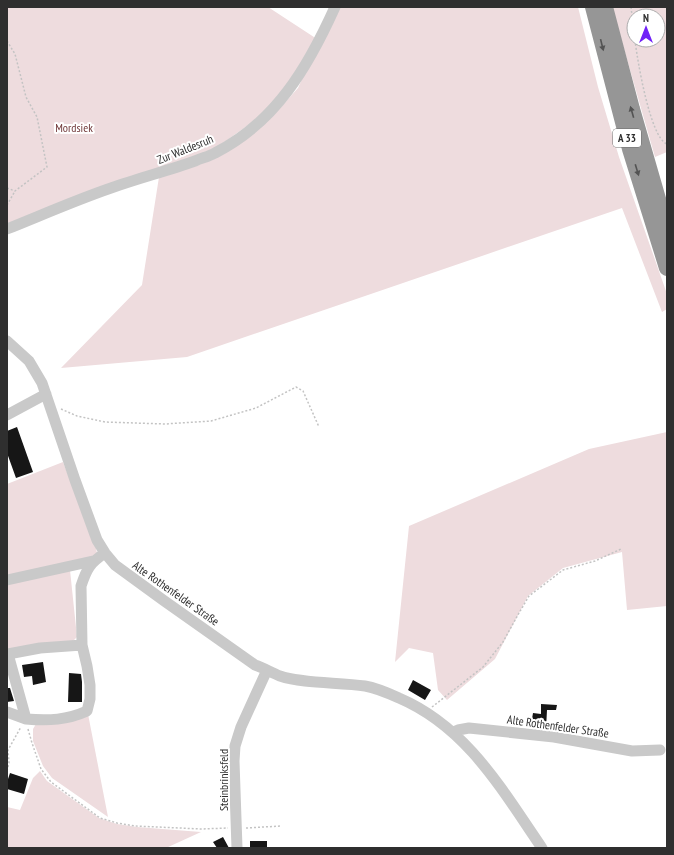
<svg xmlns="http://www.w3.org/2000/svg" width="674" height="855" font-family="'PT Sans Narrow',sans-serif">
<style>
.green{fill:#eedcde;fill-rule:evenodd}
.building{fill:#161616}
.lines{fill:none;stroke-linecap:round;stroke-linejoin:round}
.path{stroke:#c3c3c3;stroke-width:1.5;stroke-dasharray:2 2;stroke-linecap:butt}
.minor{stroke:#c9c9c9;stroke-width:11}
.highway{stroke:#969696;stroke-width:16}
.oneway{fill:#535353}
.labels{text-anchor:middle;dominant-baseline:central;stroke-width:4;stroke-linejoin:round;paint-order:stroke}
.shield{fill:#fff;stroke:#6d6d6d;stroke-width:1}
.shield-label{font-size:11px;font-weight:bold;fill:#2f2f2f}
.park-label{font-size:12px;fill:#703839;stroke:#fff}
.street-label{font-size:12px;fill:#2f2f2f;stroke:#fff}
</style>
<rect width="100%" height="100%" fill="#fff"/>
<!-- green -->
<path class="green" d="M7,7H268L320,41L335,7H578L598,87L619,157L667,294V309L662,312L622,208L187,357L61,368L142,285L159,177L212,159L237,144L258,127L282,106L298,88L318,44L289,85L272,105L254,121L213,150L168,167L92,191L7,226Z
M612,7H667V152L655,157ZM634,16H658V40H634Z
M667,432V606L627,610L622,552L563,568L528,596L495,659L447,700L438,690L433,653L409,648L395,662L409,526L589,449Z
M63,462L95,544L97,553L93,557L7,577V484Z
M70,570L77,637L71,643L7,650V582Z
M88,714L108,817L52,778L43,766L33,741V729L36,724Z
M40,771L47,781L99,818L117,824L137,827L201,832L166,848H7V807L20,810L33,778Z"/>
<!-- building -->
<path class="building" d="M17,427L33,472L16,478L7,453V431Z
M43,662L46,682L33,685L32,676L24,677L22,665Z
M69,673L81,674L82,682V702H68Z
M413,680L431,690L425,700L408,690Z
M7,688H10L14,701L7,702Z
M541,704L557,705L556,710H547L546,729L529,727V719H532L533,713L541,714Z
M10,773L28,779L24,794L7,789V782Z
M223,837L229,848H217L213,842Z
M250,841H267V848H250Z"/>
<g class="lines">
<!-- path -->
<path class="path" d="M631,7L634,32
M665,7H667
M635,40C637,58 650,138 667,144
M7,41L15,54L26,97L37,117L47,167L15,191L7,188
M7,205L15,191
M61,409L77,416L105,422L165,424L211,421L256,408L296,387L303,391L319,427
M432,707L483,667L503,642L519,613L529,596L563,570L595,561L621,549
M28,729L32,743L41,769L51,782L100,818L117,823L135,826L201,829L228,828
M7,771L9,763L8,750L21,727
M246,828L281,826"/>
<!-- minor -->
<path class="minor" d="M7,229C42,215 76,200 111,188C139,178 167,171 195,161C201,158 208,157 215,153C276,122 308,67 335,7
M7,341L29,361L42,383L75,480L97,540L105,553L115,565L163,600L255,665C264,668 272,673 280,676C304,684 339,682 365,686C377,688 388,693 399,698C467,727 502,790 542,848
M7,415L46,394
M7,580L93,561
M7,654H8L26,719C49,721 67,720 87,711L90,699V685L87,666L82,645L81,586C87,568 90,563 105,553
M8,654L40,648L82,645
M7,712L26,719
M453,732L458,730L469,728L554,737L632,751L660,750
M237,848L234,761L235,746L241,727L267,670"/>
<!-- highway -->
<path class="highway" d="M593,7L630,149L667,268
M605,7L632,109L667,230"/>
</g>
<!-- one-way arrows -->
<defs><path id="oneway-solid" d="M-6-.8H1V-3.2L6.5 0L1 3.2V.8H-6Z"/></defs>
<g class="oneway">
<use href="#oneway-solid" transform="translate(602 45) rotate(76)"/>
<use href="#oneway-solid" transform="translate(632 112) rotate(-106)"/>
<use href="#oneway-solid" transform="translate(637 170) rotate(73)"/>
</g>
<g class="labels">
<!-- shield labels -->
<rect class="shield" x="613" y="129" width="28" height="18" rx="3"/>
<g class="shield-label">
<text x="627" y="138">A 33</text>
</g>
<!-- park labels -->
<g class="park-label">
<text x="74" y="127">Mordsiek</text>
</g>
<!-- street labels -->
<g class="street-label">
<text transform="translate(185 149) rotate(-22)">Zur Waldesruh</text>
<text transform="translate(176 593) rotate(35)">Alte Rothenfelder Straße</text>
<text transform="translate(558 726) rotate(8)">Alte Rothenfelder Straße</text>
<text transform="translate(223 780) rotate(-90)">Steinbrinksfeld</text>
</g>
</g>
<!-- border -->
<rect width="674" height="855" fill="none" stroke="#2f2f2f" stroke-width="16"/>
<!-- north arrow -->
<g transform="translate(646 28)"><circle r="19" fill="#ffffff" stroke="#acacac"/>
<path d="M0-3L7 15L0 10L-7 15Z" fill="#7021f7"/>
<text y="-6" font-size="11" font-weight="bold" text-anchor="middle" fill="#2f2f2f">N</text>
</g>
</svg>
